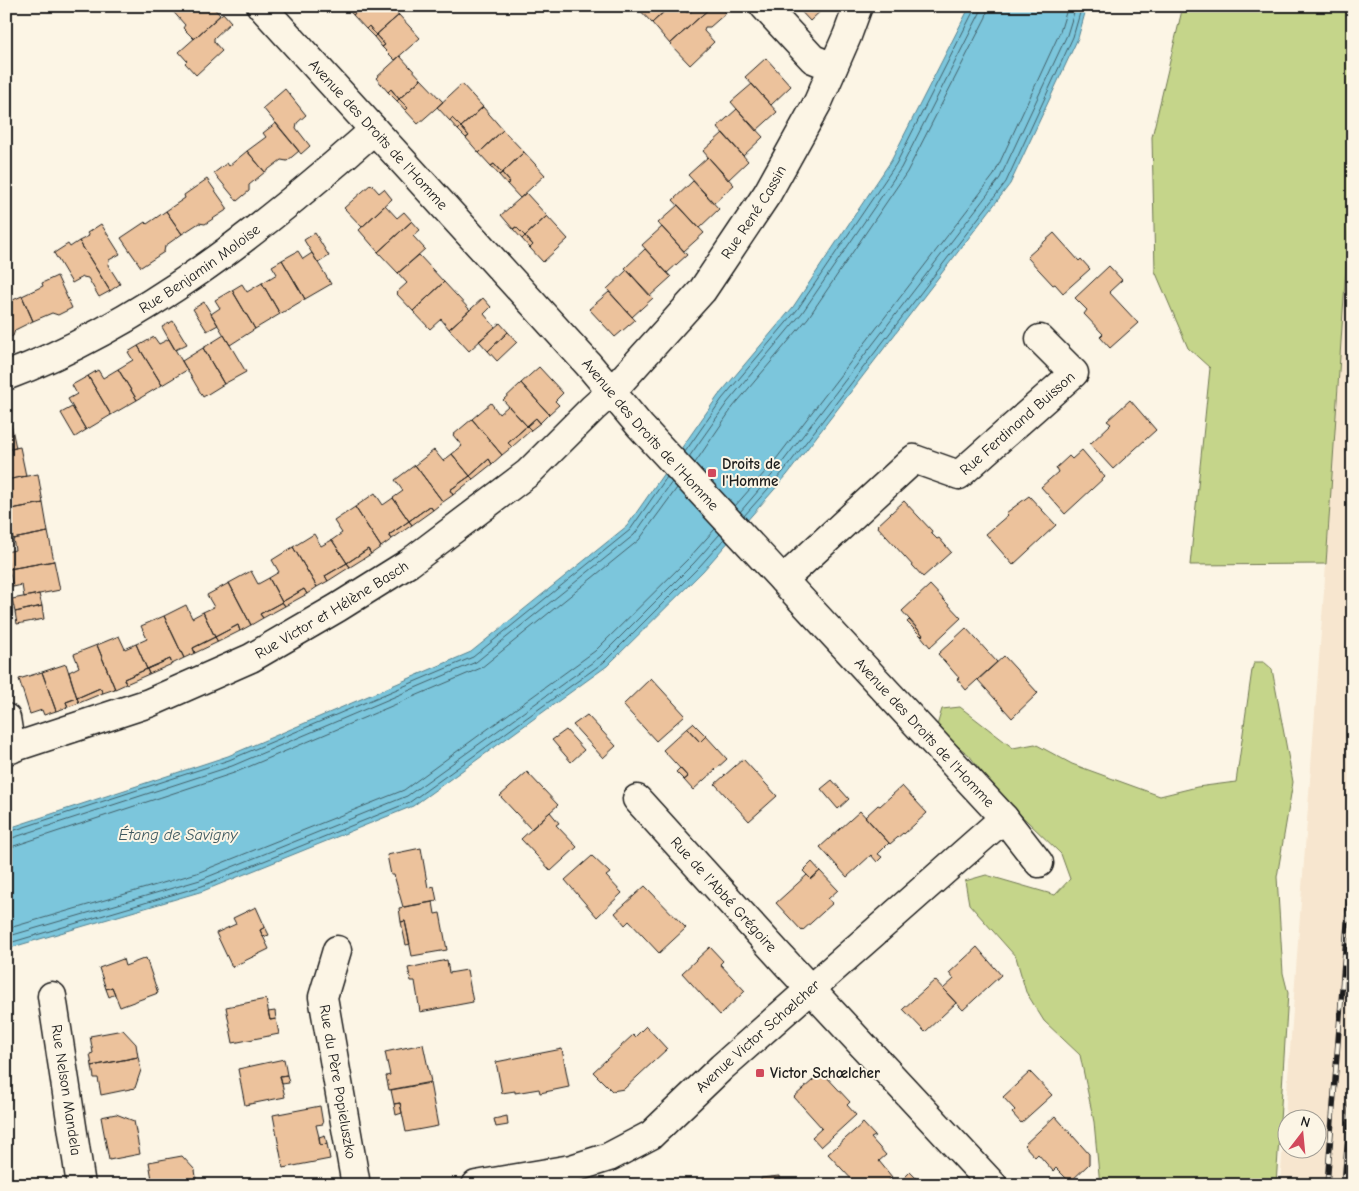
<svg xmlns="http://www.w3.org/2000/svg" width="1359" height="1191" font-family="'Comic Neue',sans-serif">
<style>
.built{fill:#f7e6cf;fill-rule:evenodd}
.green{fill:#c5d58a;stroke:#707853}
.water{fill:#7cc6dc;stroke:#56828f}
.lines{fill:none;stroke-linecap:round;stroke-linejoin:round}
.shore{stroke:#426069;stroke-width:1}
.building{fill:#ecc29c;stroke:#1c1c1c}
.street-casing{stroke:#1c1c1c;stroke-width:31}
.street{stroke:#fcf5e5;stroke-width:28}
.rail-casing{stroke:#1c1c1c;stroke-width:5.5}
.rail{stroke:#fcf5e5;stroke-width:4;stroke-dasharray:11;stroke-linecap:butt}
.poi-dot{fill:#d1495b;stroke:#fcf5e5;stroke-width:2}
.labels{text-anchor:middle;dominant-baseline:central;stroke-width:4;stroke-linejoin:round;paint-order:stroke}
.street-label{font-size:15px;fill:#1c1c1c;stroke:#fcf5e5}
.poi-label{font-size:15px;font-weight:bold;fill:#1c1c1c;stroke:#fcf5e5;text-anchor:start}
.water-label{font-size:16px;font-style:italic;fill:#3e585f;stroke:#fcf5e5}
</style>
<rect width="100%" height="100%" fill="#fcf5e5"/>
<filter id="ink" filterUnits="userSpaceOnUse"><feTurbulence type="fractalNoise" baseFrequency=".02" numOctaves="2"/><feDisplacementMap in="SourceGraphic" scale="10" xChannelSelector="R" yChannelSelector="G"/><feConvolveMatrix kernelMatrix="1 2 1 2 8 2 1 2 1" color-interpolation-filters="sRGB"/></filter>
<g filter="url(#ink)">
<!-- built -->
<path class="built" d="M1353,112V1185H1280L1326,564L1349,223ZM1286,1118H1316V1148H1286Z"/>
<!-- green -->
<path class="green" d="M1183,6H1353V112L1349,223L1326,564L1190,565L1210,368L1188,348L1155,271L1152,137Z
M1254,662H1264L1272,669L1293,782L1277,877L1283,973L1288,993L1276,1185H1100L1094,1122L1080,1055L1044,1021L1026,992L1016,957L969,904L965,881L986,875L1055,895L1070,879L1061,854L995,790L969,755L936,729L942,709L960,707L1013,748L1035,744L1072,764L1160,796L1197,787L1236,782L1252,670Z"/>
<!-- water -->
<path class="water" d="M970,6H1087L1078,38L1010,184L787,475L703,571L607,666L413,806L203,891L6,949V829L228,756L471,652L627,526L718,396L793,307L891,161Z"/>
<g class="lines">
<!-- shore -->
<path class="shore" d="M685,452L722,399L797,310L896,164L974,10L975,6
M689,457L727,403L802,313L901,168L980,13L981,6
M695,463L733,407L808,318L907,172L986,17L988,6
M735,506L773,463L994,175L1060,32L1068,6
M740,512L778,468L1000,178L1067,35L1076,6
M744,516L783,472L1006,182L1073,37L1082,6
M6,833L229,760L473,657L630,530L667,477
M6,840L232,766L476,662L634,535L672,482
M6,847L14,846L234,773L481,668L639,540L677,488
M6,929L197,873L404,790L595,651L689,558L715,529
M6,937L200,880L407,796L600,657L694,563L720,534
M6,944L202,886L410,802L604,662L699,567L724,539"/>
</g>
<!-- building -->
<path class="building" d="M172,6H212L220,15L194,39L183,28L185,25L170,8Z
M345,6H363L353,15Z
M363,6H391L399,15L376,35L369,26L366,29L353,15Z
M636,6H670L652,23Z
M670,6H681L686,12H691V6H712L670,44L652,23Z
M712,6H720L726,13L710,27H705L704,31L714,42L690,65L670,44Z
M796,6H826L810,21Z
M223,13L231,22L214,38V42L222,51L196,75L185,63L187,61L179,52Z
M399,15L420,38L395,60L382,47L385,45L376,35Z
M369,26L376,35L374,37L366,29Z
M376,35L385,45L382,47L374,37Z
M400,56L421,79L399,99L391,89L388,92L376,78Z
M766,58L791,86L771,105L745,77Z
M421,79L443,102L418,124L405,110L408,108L399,99Z
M462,84L483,107L461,127L452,118L450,121L437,107Z
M752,84L777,112L756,131L731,102Z
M285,89L306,115L297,123L296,128L310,146L301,154L263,108Z
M391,89L399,99L397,101L388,92Z
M399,99L408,108L405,110L397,101Z
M483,107L503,130L479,153L466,138L469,136L461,127Z
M737,109L763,137L743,156L717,127Z
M452,118L461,127L458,130L450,121Z
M276,123L299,151L287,161L281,160L265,172L247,151L266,137L263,133Z
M461,127L469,136L466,138L458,130Z
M503,130L524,152L502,173L494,164L491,166L479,153Z
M723,133L748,161L728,180L703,151Z
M247,151L265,172L249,185V191L237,201L214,173L227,163L229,166Z
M524,152L545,175L520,198L507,184L510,182L502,173Z
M708,157L734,185L714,203L688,175Z
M494,164L502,173L499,175L491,166Z
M502,173L510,182L507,184L499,175Z
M207,179L228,209L205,224L199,223L182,234L166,211L185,198L184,195Z
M693,181L719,209L699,228L673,200Z
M371,184L379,193L384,189L392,199L362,227L344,208Z
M526,193L547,216L525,236L516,227L513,229L501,215Z
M385,205L397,218L404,212L412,221L378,252L359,230Z
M678,205L704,233L684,251L658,223Z
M166,211L182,234L165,246L164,252L141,267L121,238L145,222L147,224Z
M547,216L568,239L543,262L530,248L533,245L525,236Z
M412,221L420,230L413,236L425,249L398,273L378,252Z
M101,224L120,254L109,260L108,265L120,284L110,291L79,241L89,236L87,233Z
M516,227L525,236L522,239L513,229Z
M662,227L687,255L667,273L642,245Z
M315,233L329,256L318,263L304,240Z
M1054,233L1079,261L1081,259L1090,269L1063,293L1055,284L1053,285L1027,257Z
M525,236L533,245L530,248L522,239Z
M79,241L110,291L99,297L88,278L83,277L72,283L54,253L68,244L70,247Z
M645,249L671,277L650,296L625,268Z
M298,251L303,259L312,253L331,284L305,299L282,260Z
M419,255L444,282L413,311L396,293L407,283L398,273Z
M282,260L305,299L280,314L262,283L277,274L272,266Z
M1109,266L1122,280L1109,292L1138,323L1110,348L1100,337L1103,334L1084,314L1087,310L1075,298Z
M627,270L653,298L632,317L607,289Z
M57,276L72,308L58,315L52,313L33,321L22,296L43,286L42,283Z
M444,282L470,310L449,329L441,319L430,329L413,311Z
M262,283L280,314L255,329L232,290L242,284L247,292Z
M232,290L255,329L230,345L211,314L220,308L215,300Z
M609,292L635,320L615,337L589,309Z
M22,296L33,321L15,330L13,336L6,339V303Z
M483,298L491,307L484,314L495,327L469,351L449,329Z
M204,302L218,325L207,331L193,309Z
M173,321L187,344L175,350L162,327Z
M500,323L508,332L488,351L479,341Z
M508,332L517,342L497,361L488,351Z
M224,335L246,372L224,384L203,348Z
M154,337L159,344L169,339L187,370L162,385L138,346Z
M138,346L162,385L137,400L118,369L133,360L128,352Z
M203,348L224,384L203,397L182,361Z
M539,367L563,393L555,401L559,405L549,414L521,383Z
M118,369L137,400L111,415L88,376L98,370L103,378Z
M88,376L111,415L86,430L68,399L77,394L72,385Z
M521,383L549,414L540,423L536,418L527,426L503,400Z
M1130,400L1156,430L1113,469L1090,444L1111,424L1107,421Z
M491,403L499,414L508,406L527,426L508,443L512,447L502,455L472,419Z
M72,407L86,430L75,437L61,413Z
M536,418L540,423L531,430L527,426Z
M472,419L502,455L492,464L489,459L470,476L452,454L462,446L453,435Z
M11,424L16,448L6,450V425Z
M527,426L531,430L512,447L508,443Z
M20,447L26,476L6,480V450Z
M434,450L443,461L452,454L470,476L450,490L453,495L443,502L415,465Z
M1082,450L1105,477L1065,514L1041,487L1058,472L1056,468L1069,456L1072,459Z
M489,459L492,464L473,479L470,476Z
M415,465L443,502L433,510L430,506L409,521L393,498L403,491L395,480Z
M38,474L43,503L6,510V480Z
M470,476L473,479L453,495L450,490Z
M375,493L383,505L393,498L409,521L389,535L392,539L381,547L355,507Z
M1029,496L1056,525L1013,565L986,534L1008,515L1006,513Z
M904,501L932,531L931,533L937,539L939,538L951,552L923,577L877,526Z
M43,503L48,532L13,539L11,527L6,528V510Z
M430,506L433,510L412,525L409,521Z
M355,507L381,547L371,554L368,549L347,563L332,540L342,533L334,521Z
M409,521L412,525L392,539L389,535Z
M48,532L54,561L9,569L6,552L15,550L13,539Z
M314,534L321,546L332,540L347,563L325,576L328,581L317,587L293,547Z
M293,547L317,587L307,594L304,589L282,602L269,578L279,572L272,560Z
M368,549L371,554L350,567L347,563Z
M54,561L60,590L24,597L22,585L13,587L9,569Z
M347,563L350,567L328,581L325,576Z
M251,571L258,584L269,578L282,602L260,614L263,618L251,625L229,583Z
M229,583L251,625L240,631L238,625L215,637L203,612L214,607L207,595Z
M930,585L961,618L930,647L921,636L923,635L902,611Z
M304,589L307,594L285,606L282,602Z
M39,594L42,606L15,612L12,599Z
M282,602L285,606L263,618L260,614Z
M186,605L192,618L203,612L215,637L193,648L195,653L184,658L164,616Z
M42,606L44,619L17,624L15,612Z
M164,616L184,658L172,664L170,659L147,669L136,644L147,639L141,626Z
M909,620L923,635L921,636L907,622Z
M238,625L240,631L218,642L215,637Z
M966,628L997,662L966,690L957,679L959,678L938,654Z
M119,636L125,649L136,644L147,669L124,679L126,684L115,689L97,645Z
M215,637L218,642L195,653L193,648Z
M97,645L115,689L103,693L100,688L77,698L69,672L79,667L74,654Z
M1004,656L1038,693L1012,718L978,680Z
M170,659L172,664L149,674L147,669Z
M66,664L77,698L66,702L68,707L56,711L42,672Z
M147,669L149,674L126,684L124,679Z
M42,672L56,711L44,715L42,710L30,714L19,679Z
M651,678L685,715L656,741L623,705Z
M100,688L103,693L79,703L77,698Z
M77,698L79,703L68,707L66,702Z
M587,715L616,746L603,758L573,725Z
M693,723L706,736L700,742L687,728Z
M687,728L700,742L706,736L727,759L693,790L684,780L688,777L663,750Z
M566,730L584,750L571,762L552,740Z
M743,759L777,796L749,821L715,784Z
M680,768L688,777L684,780L676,772Z
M527,772L558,805L531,829L500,796Z
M832,780L849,799L838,809L821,789Z
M902,786L927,813L904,834L903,833L890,844L865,817L878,805L880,806Z
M860,811L889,843L878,854L882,857L877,862L871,855L847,877L820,847Z
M550,812L559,823L556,825L577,847L551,871L521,839Z
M421,848L428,888L434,886L437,901L403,907L394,875H391L387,855Z
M592,856L610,873L606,876L622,893L597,917L565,880Z
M812,862L820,871L811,879L803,871Z
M820,871L838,890L828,899L833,903L802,931L776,903L807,875L811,879Z
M645,886L686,928L659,953L629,921L625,925L615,913Z
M433,902L435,914L440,913L447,950L412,956L405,921L401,922L399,908Z
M256,907L265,927L260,930L269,949L232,967L216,933L236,924L233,918Z
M405,921L410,944L406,945L401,922Z
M265,927L269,935L263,937L260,930Z
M710,947L723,961L720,964L745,991L720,1015L682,973Z
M977,947L1001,975L963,1010L943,989L954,979L949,973Z
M146,958L158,993L120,1007L112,987L106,989L99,968L123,959L125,966Z
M447,960L449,973L467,970L473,1002L420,1012L415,981H411L408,968Z
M935,980L956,1003L925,1032L903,1009Z
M112,987L115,994L109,997L106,989Z
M266,999L270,1020L276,1019L279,1034L233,1043L226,1007Z
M275,1011L276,1019L270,1020L268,1012Z
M646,1026L667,1049L624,1089L612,1091L593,1072L633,1035L635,1037Z
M123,1030L136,1044L138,1057L92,1066L90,1054L93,1053L90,1036Z
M423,1044L431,1082L389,1090L386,1076L390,1075L385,1052Z
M562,1049L569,1087L540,1093L539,1089L515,1093V1091L502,1093L496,1062Z
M138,1057L141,1070L135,1088L101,1095L98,1078H94L92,1066Z
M284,1059L287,1075L280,1076L285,1097L245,1105L238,1069Z
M822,1072L850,1102L847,1105L856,1115L821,1147L812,1137L822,1128L794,1097Z
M1030,1072L1052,1095L1021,1123L1012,1113L1015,1110L1003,1097Z
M287,1075L289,1083L282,1084L280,1076Z
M430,1083L438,1126L406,1132L400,1103L394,1104L391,1090Z
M400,1103L402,1113L396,1115L394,1104Z
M320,1106L323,1124L316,1125L319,1137L320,1145L327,1144L330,1159L283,1168L273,1115Z
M116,1114L134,1121L140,1154L109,1160L101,1117Z
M507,1116L508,1125L496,1127L494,1119Z
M1055,1116L1089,1154V1164L1070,1182L1056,1168L1053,1171L1038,1154L1035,1157L1024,1145Z
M863,1123L875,1136L871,1138L886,1155L879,1161L892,1177L884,1185H854L855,1183L828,1154Z
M325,1135L327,1144L320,1145L319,1137Z
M182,1156L195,1170L197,1184L153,1185L149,1162Z
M910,1172L921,1183L919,1185H897Z
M779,1176L780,1185H761V1178Z"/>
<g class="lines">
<defs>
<g id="street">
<path id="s1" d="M261,6L588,364L640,426L1004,818L1039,863"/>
<path d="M764,6L813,59L833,67"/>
<path id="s2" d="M6,376C143,325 266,226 374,130"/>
<path id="s3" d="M783,580L914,459L959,475L1074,373L1040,339"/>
<path d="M6,718L11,749"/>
<path id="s4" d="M6,750L149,703L251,658L337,608L409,563L528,473L593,408L612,391L702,291L767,194L818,102L847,36L858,6"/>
<path id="s5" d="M637,799L786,963L993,1185"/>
<path id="s6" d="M337,950L323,997L356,1185"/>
<path id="s7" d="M52,996L81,1185"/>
<path id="s8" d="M476,1185L571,1169L609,1157L651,1135L722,1067L1004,818"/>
</g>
</defs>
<!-- street casing -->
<use href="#street" class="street-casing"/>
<!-- street -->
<use href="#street" class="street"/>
<defs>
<path id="rail" d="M1327,1185L1353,846
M1344,1185L1353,1073"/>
</defs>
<!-- rail casing -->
<use href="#rail" class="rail-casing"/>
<!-- rail -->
<use href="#rail" class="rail"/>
</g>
</g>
<!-- markers -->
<g class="poi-dot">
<rect x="707" y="468" width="10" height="10" rx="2.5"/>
<rect x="755" y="1068" width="10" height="10" rx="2.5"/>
</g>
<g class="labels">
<!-- street labels -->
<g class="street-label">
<text stroke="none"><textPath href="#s1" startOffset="174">Avenue des Droits de l'Homme</textPath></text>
<text stroke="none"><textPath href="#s4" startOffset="942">Rue René Cassin</textPath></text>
<text stroke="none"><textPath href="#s2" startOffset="222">Rue Benjamin Moloise</textPath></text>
<text stroke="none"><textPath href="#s3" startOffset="304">Rue Ferdinand Buisson</textPath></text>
<text stroke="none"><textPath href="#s1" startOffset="579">Avenue des Droits de l'Homme</textPath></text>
<text stroke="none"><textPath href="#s4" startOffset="356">Rue Victor et Hélène Basch</textPath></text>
<text stroke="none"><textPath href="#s1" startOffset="984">Avenue des Droits de l'Homme</textPath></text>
<text stroke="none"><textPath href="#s5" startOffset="129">Rue de l'Abbé Grégoire</textPath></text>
<text stroke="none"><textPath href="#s8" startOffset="329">Avenue Victor Schœlcher</textPath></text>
<text stroke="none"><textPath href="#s6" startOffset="135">Rue du Père Popieluszko</textPath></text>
<text stroke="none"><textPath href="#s7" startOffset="95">Rue Nelson Mandela</textPath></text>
</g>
<!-- poi labels -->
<g class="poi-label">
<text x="722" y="464">Droits de<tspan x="722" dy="17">l'Homme</tspan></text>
<text x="770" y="1073">Victor Schœlcher</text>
</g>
<!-- water labels -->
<g class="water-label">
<text x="178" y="835">Étang de Savigny</text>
</g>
</g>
<!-- margin -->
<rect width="1359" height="1191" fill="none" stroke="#fcf5e5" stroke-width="25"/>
<rect x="12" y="12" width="1334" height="1166" fill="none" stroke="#1c1c1c" stroke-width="2" filter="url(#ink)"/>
<!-- north arrow -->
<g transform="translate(1302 1134) rotate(16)"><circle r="24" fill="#fcf5e5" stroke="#a29e95"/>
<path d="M0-4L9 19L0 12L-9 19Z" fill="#d1495b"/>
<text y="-8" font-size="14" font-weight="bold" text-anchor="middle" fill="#1c1c1c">N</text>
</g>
</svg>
